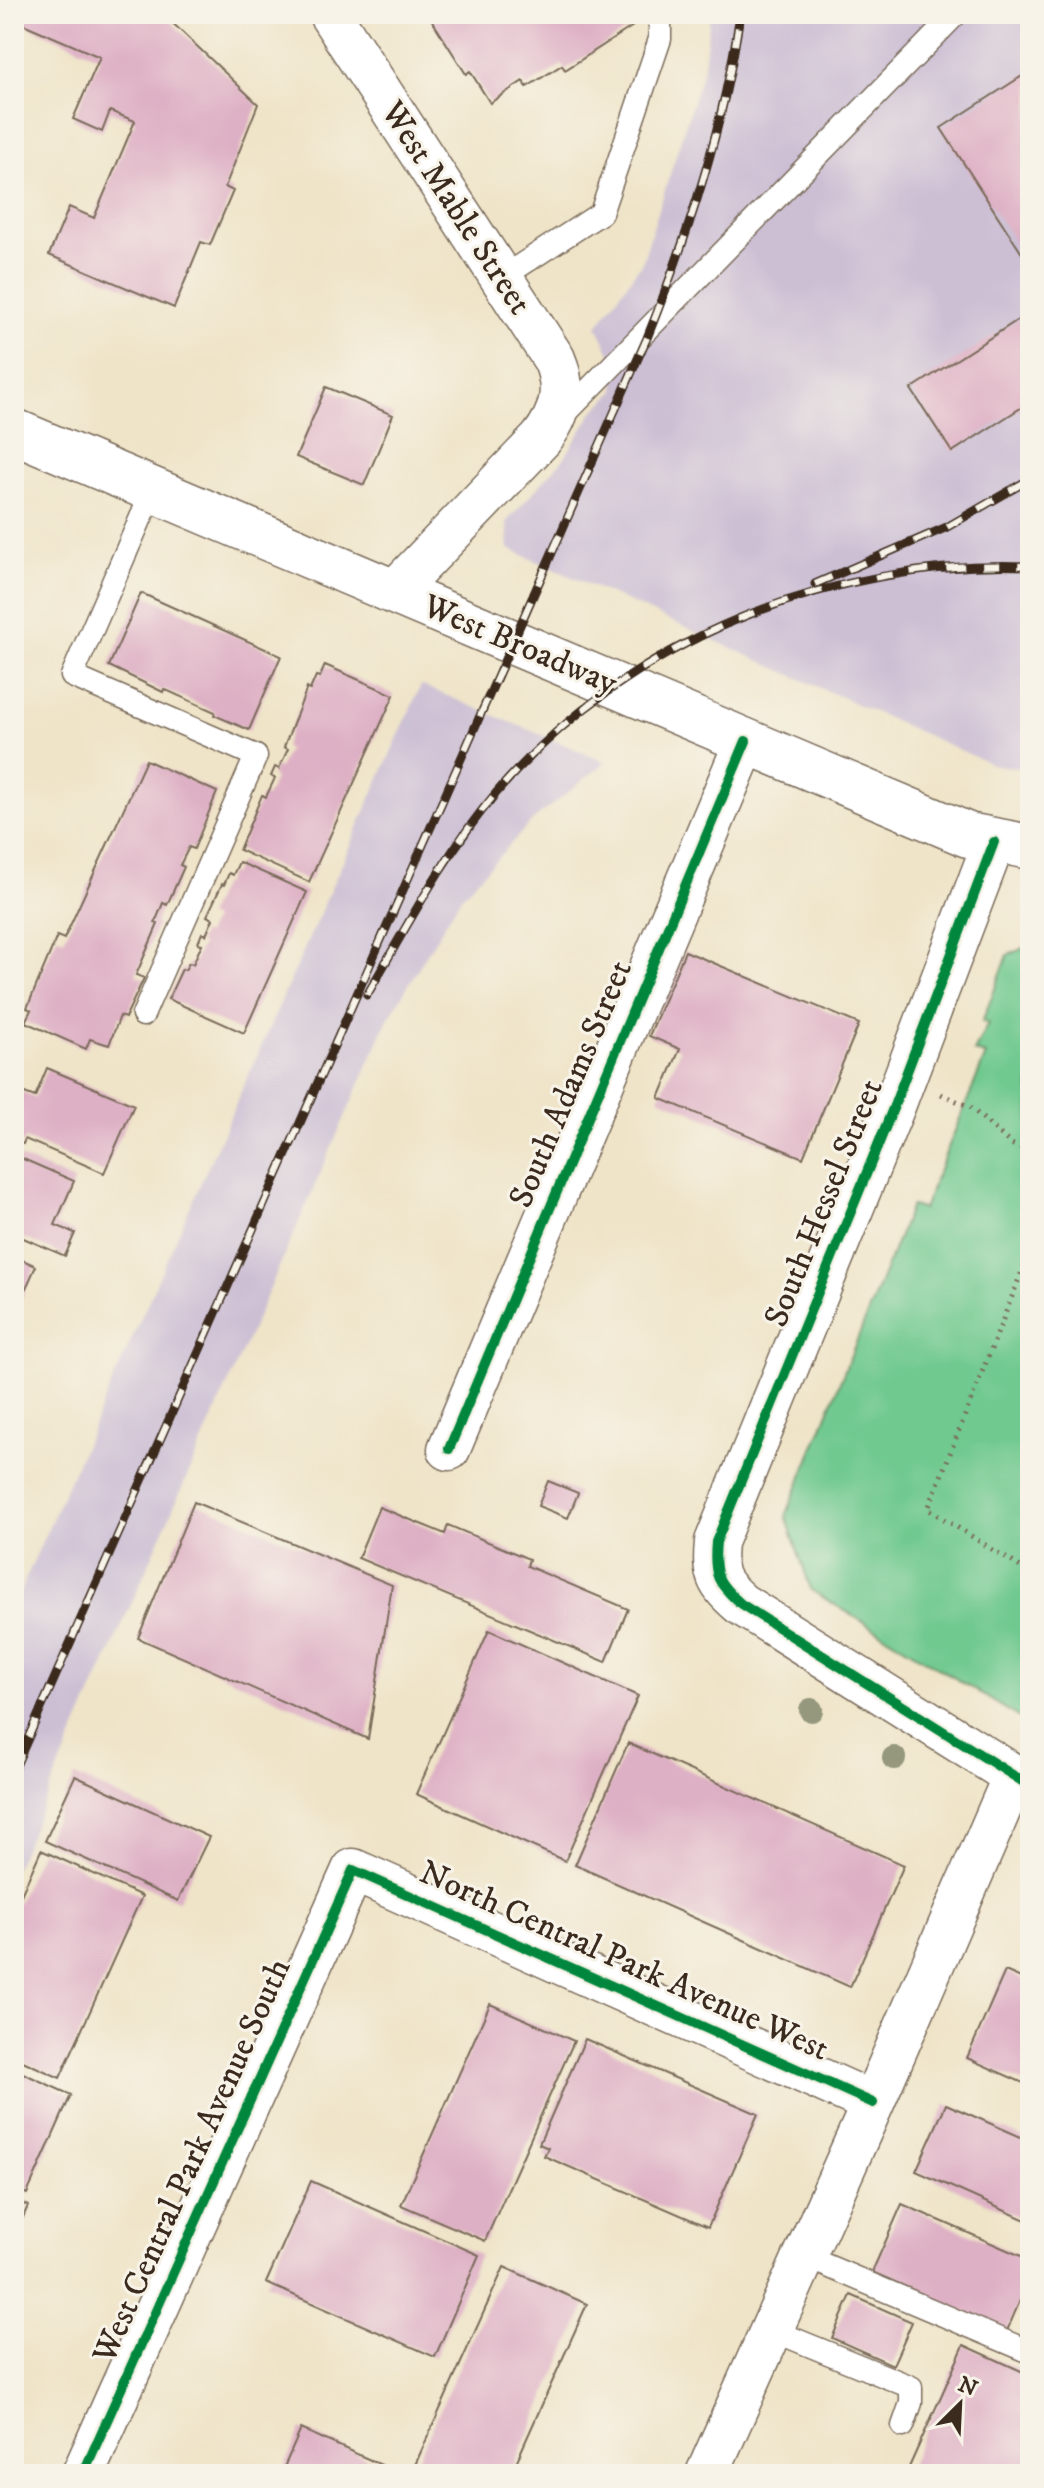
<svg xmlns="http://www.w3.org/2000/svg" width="1044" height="2488" font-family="'IM FELL DW Pica',serif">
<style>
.industrial{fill:#ccbfd4}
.green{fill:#70c98f;stroke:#567a56;stroke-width:2}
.building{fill:#deb0c5}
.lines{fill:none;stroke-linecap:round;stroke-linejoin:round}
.service-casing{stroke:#7a6b5a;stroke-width:25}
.minor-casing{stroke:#7a6b5a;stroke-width:45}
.secondary-casing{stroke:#7a6b5a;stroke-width:47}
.path{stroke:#7a6b5a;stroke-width:5;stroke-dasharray:2 6;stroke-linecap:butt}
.service{stroke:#fff;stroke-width:22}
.minor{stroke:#fff;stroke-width:42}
.secondary{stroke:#fff;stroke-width:44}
.rail-casing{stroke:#3b2a1e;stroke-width:9}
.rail{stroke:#f7f3e8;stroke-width:6;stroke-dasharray:18;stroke-linecap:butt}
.cycleway-casing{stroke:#f7f3e8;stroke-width:15}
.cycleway{stroke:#00873e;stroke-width:10}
.tree{fill:#95987d}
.labels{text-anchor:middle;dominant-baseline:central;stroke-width:6;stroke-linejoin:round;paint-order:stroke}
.street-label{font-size:34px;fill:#3b2a1e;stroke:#f7f3e8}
</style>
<rect width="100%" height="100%" fill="#f7f3e8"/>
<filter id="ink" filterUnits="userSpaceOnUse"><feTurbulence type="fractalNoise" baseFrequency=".0125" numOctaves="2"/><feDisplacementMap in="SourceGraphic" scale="16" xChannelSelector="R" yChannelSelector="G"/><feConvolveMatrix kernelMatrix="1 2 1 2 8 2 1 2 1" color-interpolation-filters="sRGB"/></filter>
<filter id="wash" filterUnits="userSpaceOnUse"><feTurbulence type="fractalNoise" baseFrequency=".006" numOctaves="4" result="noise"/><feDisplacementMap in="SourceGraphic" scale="32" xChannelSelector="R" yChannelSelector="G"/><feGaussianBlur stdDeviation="1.8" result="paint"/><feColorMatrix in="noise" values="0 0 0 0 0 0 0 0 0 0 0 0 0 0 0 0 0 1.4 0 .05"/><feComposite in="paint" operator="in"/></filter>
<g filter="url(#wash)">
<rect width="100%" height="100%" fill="#efe4c8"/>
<!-- industrial -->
<path class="industrial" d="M710,14H1030V770L991,764L509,549L507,521L563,460L593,412L615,391L612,357L597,326L642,263L704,66Z
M421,685L606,762L533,820L461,897L388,1019L14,1871V1605Z"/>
<!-- green -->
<path class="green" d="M1030,945V1724L811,1590L786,1516L911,1206L923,1209L986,1055L974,1052L988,1023L982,1022L1008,955Z"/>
<g id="blocks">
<!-- building -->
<path class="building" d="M14,14H163L258,104L225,187L233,191L210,245L201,242L174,308L49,255L69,207L94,218L135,121L110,111L102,132L73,119L100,57L14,20Z
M428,14H636V24L565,70L562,65L527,87L523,81L490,103L470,71L466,74Z
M1030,71V266L941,128Z
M1030,312V402L952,452L911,389Z
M326,387L393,415L364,485L296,457Z
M141,593L281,656L249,730L214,715L215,712L164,689L163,692L109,666Z
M325,665L394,695L309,882L239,850L262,795L266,797L275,778L271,776L275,767L279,769L288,749L284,747L307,688L310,690L316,676L320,677Z
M146,760L217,792L194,849L189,847L180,865L184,867L167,905L163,903L155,923L158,924L136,975L144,978L125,1018L120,1016L109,1045L90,1039L86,1049L25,1022L31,1010L27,1008L57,936L64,939Z
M239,862L307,892L244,1033L168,999L182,969L185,970L189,963L193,964L202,944L198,943L202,933L206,935L213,919L207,916L222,884L224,885L229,873L233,875Z
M685,951L859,1024L803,1158L659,1098L680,1049L649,1036Z
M47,1068L134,1105L104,1173L25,1139L23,1144L14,1141V1089L35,1097Z
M14,1155L74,1181L55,1225L75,1233L65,1256L14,1234Z
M14,1256L36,1266L14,1315Z
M548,1481L578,1493L568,1518L538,1506Z
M194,1502L392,1585L368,1739L138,1638Z
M379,1507L445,1534L448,1525L529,1559L527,1566L628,1609L606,1662L358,1558Z
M489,1630L638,1696L565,1861L416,1794Z
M628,1743L904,1865L850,1987L575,1865Z
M75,1776L209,1837L178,1901L45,1841Z
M41,1850L142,1896L60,2078L14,2057V1911Z
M1005,1971L1030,1982V2086L967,2058Z
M490,2004L574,2041L485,2241L401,2205Z
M585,2039L758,2114L708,2227L544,2156L548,2148L539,2144Z
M14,2069L71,2095L27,2194L14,2188Z
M946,2104L1030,2141V2222L916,2171Z
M311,2181L479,2255L435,2357L266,2283Z
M14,2199L28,2206L14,2238Z
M902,2204L1030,2260V2277L1007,2331L872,2272Z
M504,2267L587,2304L511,2474H435L415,2465Z
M851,2295L912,2322L893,2365L832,2338Z
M964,2345L1030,2375V2468L1027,2474H906Z
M301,2429L386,2467L383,2474H281Z"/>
</g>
</g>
<g filter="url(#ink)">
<use href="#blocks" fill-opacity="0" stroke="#7a6b5a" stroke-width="2"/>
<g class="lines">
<defs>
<path id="service" d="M501,278L601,213L660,39V14
M560,419L956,14
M143,1015L256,756L72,676L153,490
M804,2256L1030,2352
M772,2330L911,2387V2403L903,2426"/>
<path id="minor" d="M330,14L554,359C567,389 561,414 541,439L394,592
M994,842L894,1106L716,1542C713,1575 717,1583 741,1604L1030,1786
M449,1449L746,741
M83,2474L353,1870L873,2103
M707,2474L873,2103L1014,1776"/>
<path id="secondary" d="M14,431L968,835L1030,847"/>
</defs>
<!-- service casing -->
<use href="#service" class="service-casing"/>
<!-- minor casing -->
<use href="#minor" class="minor-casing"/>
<!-- secondary casing -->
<use href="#secondary" class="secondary-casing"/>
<!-- path -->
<path class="path" d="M941,1094L970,1107L1011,1144L1030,1151
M1030,1251L928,1509L1030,1573"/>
<!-- service -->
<use href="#service" class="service"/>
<!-- minor -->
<use href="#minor" class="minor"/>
<!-- secondary -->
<use href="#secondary" class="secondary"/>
<defs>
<path id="rail" d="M815,584L947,527L1030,479
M367,995C407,926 445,853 497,792C628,640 831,558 1030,566
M14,1770L647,338C689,233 724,126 740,14"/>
</defs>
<!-- rail casing -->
<use href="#rail" class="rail-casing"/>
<!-- rail -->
<use href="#rail" class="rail"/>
<defs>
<path id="cycleway" d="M994,842L894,1106L716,1542C713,1575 717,1583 741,1604L1030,1786
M449,1449L746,741
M83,2474L353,1870L873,2103"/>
</defs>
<!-- cycleway casing -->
<use href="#cycleway" class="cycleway-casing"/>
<!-- cycleway -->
<use href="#cycleway" class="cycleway"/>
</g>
<!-- trees -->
<g class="tree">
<circle cx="811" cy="1710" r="12"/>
<circle cx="894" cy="1758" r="12"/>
</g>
</g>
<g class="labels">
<!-- street labels -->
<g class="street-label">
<text transform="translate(456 208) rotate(57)">West Mable Street</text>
<text transform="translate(520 645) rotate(23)">West Broadway</text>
<text transform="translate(571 1084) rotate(-67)">South Adams Street</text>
<text transform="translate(824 1203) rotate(-68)">South Hessel Street</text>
<text transform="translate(624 1961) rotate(24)">North Central Park Avenue West</text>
<text transform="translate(192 2161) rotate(-66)">West Central Park Avenue South</text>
</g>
</g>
<!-- margin -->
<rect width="1044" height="2488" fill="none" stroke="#f7f3e8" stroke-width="48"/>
<!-- north arrow -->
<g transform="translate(960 2404) rotate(24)" stroke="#f7f3e8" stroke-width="6" paint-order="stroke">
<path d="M0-6L14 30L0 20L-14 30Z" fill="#3b2a1e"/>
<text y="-12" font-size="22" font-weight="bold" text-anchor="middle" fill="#3b2a1e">N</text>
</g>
</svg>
